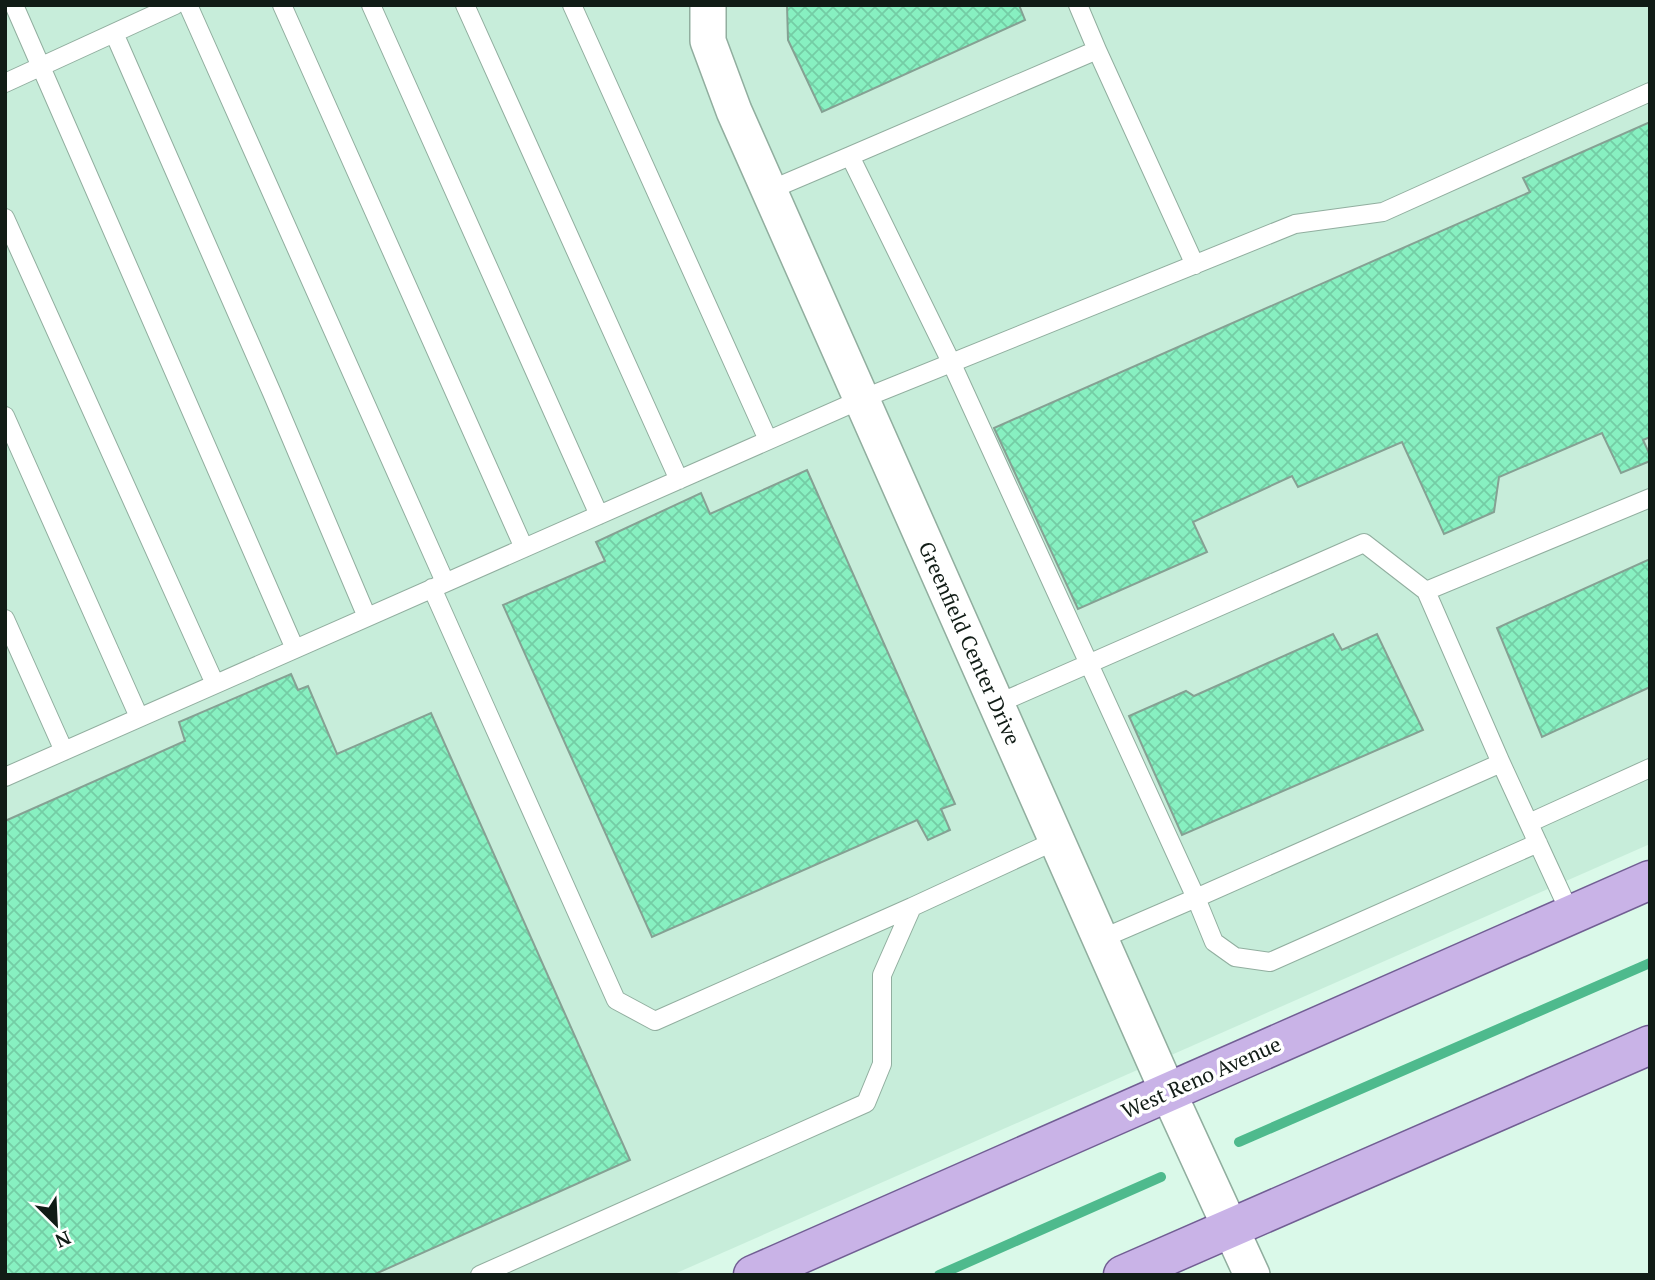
<svg xmlns="http://www.w3.org/2000/svg" width="1655" height="1280" font-family="'PT Serif',serif">
<style>
.built{fill:#c7edda}
.lines{fill:none;stroke-linecap:round;stroke-linejoin:round}
.stream{stroke:#4eba8d;stroke-width:10}
.building{fill:url(#building-cross-hatch);stroke:#85a193;stroke-width:2}
.service-casing{stroke:#91ae9f;stroke-width:20}
.minor-casing{stroke:#91ae9f;stroke-width:38}
.primary-casing{stroke:#715e93;stroke-width:41}
.service{stroke:#fff;stroke-width:18}
.minor{stroke:#fff;stroke-width:35}
.primary{stroke:#c9b3e7;stroke-width:38}
.labels{text-anchor:middle;dominant-baseline:central;stroke-width:7;stroke-linejoin:round;paint-order:stroke}
.street-label{font-size:21px;fill:#111c16;stroke:#fff}
</style>
<defs>
<pattern id="building-cross-hatch" width="8" height="8" patternUnits="userSpaceOnUse" patternTransform="scale(1.75)"><rect width="8" height="8" fill="#87f0c1"/><path d="M0 0l8 8M0 8l8-8" fill="none" stroke="#74cda5"/></pattern>
</defs>
<rect width="100%" height="100%" fill="#daf9e9"/>
<!-- built -->
<path class="built" d="M5,5H1650V844L672,1275H5Z"/>
<g class="lines">
<!-- stream -->
<path class="stream" d="M1239,1142L1650,963
M939,1275L1161,1177"/>
</g>
<!-- building -->
<path class="building" d="M787,5H1019L1025,20L822,112L788,40Z
M1650,122V437L1643,440L1650,455V461L1621,473L1602,433L1499,477L1494,512L1444,534L1402,442L1298,487L1292,476L1193,522L1207,552L1078,609L994,428L1530,192L1523,178Z
M807,470L955,804L941,809L950,830L928,840L917,820L652,937L503,605L605,561L596,542L701,493L710,514Z
M1650,559V687L1542,737L1497,628Z
M1333,634L1342,650L1377,634L1423,730L1182,835L1129,716L1186,691L1194,696Z
M291,674L298,690L308,686L337,754L431,713L630,1160L373,1275H5V821L185,741L179,722Z"/>
<g class="lines">
<defs>
<path id="service" d="M14,5L295,649
M188,5L445,582
M282,5L524,548
M371,5L599,515
M465,5L679,480
M572,5L768,440
M1078,5L1097,50L850,156L951,362L1196,898L1101,939
M114,33L272,393L367,617
M1097,50L1195,265
M5,83L175,5
M770,190L850,156
M5,218L215,684
M5,416L139,717
M432,588L616,1000L655,1021L912,907
M1426,591L1501,763
M5,619L64,751
M997,704L1364,543L1426,591L1650,498
M5,777L862,399L1295,224L1383,212L1650,92
M1529,823L1650,768
M1538,843L1270,962L1235,957L1214,942L1196,898L1501,763L1571,915
M480,1275L866,1103L882,1064V975L912,907L1057,840"/>
<path id="minor" d="M708,5V41L734,111L1168,1092L1252,1275"/>
<path id="primary" d="M753,1275L1650,880
M1123,1275L1650,1045"/>
</defs>
<!-- service casing -->
<use href="#service" class="service-casing"/>
<!-- minor casing -->
<use href="#minor" class="minor-casing"/>
<!-- primary casing -->
<use href="#primary" class="primary-casing"/>
<!-- service -->
<use href="#service" class="service"/>
<!-- minor -->
<use href="#minor" class="minor"/>
<!-- primary -->
<use href="#primary" class="primary"/>
</g>
<g class="labels">
<!-- street labels -->
<g class="street-label">
<text transform="translate(970 643) rotate(66)">Greenfield Center Drive</text>
<text transform="translate(1201 1077) rotate(-24)">West Reno Avenue</text>
</g>
</g>
<!-- border -->
<rect width="1655" height="1280" fill="none" stroke="#111c16" stroke-width="14"/>
<!-- north arrow -->
<g transform="translate(56 1224) rotate(156)" stroke="#ffffff" stroke-width="5" paint-order="stroke">
<path d="M0-5L12 26L0 18L-12 26Z" fill="#111c16"/>
<text y="-10" font-size="19" font-weight="bold" text-anchor="middle" fill="#111c16">N</text>
</g>
</svg>
